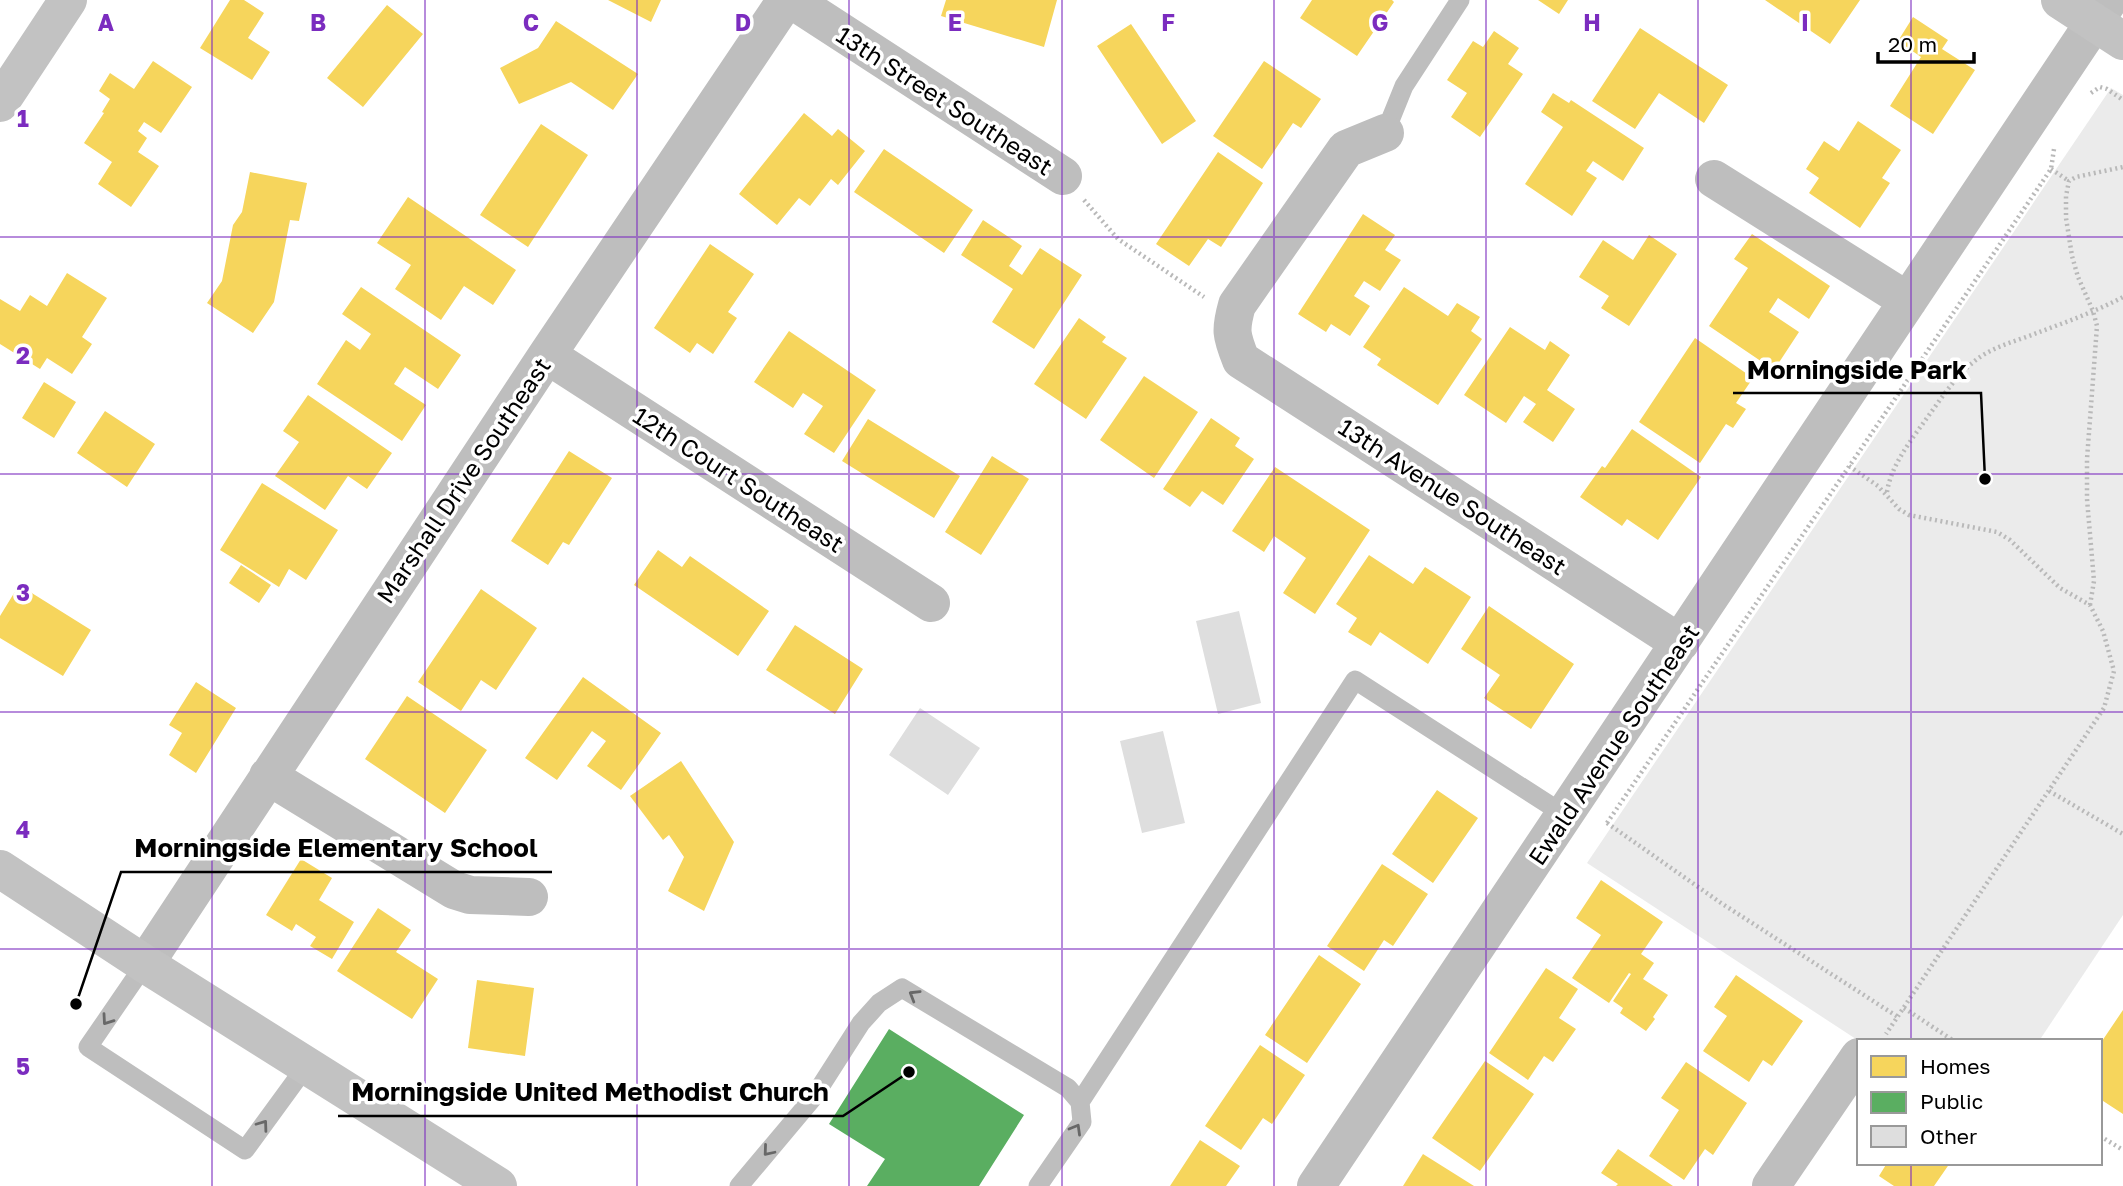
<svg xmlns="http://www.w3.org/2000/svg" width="2123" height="1186" font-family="'Golos Text',sans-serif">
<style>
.green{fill:#ebebeb}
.homes{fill:#f6d55c}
.public{fill:#5aae61}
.building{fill:#dedede}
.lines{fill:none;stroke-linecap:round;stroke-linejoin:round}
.path{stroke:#b9b9b9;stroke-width:4.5;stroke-dasharray:2 3.5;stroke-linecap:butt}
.lane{stroke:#bebebe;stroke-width:19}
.street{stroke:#bebebe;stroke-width:38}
.secondary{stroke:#c2c2c2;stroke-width:38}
.oneway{stroke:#686868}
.grid{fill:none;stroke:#7b2cbf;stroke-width:2;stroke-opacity:0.55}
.labels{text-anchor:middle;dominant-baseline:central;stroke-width:7;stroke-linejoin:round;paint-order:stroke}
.street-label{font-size:24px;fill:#000;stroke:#fff}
.grid-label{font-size:23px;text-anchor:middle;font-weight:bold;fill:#7b2cbf;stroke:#fff;stroke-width:7;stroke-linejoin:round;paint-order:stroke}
.leader{fill:none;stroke:#000;stroke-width:2.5}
.callout-dot{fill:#000;stroke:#fff;stroke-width:2.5}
.callout-label{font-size:26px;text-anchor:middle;font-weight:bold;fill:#000;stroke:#fff;stroke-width:7;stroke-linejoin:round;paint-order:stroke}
</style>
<rect width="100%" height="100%" fill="#fff"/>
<!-- green -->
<path class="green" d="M2111,88L2123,95V915L2039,1041H1859L1587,863Z"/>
<!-- homes -->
<path class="homes" d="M230,0H244L264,13L248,38L270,52L252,80L200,48Z
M608,0H661L651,22Z
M946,0H1057L1044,47L941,16Z
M1312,0H1392L1394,2L1357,56L1300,18Z
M1538,0H1568L1559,14Z
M1765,0H1860L1830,44Z
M387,5L423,34L363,107L327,78Z
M1913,17L1948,40L1942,49L1975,70L1933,134L1890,106L1921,57L1898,41Z
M556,21L638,74L613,110L571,82L519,104L500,68L538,48Z
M1131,24L1196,121L1162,144L1097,46Z
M1640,28L1728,85L1704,123L1659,93L1635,129L1592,101Z
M1494,31L1519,48L1508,64L1523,74L1480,137L1451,117L1467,93L1447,80L1473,41L1483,47Z
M153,61L192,87L161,133L144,122L138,131L147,138L138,152L159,166L131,207L98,184L112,162L84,143L104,113L102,112L110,99L99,91L110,73L134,89Z
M1264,61L1321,99L1301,128L1293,123L1262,169L1213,136Z
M1553,93L1569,103L1571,100L1644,148L1623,181L1593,161L1586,171L1597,178L1572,216L1525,184L1563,127L1541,112Z
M804,113L832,136L838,129L865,151L838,185L831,179L810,206L799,198L777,225L739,194Z
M1858,121L1901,150L1882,178L1890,183L1860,228L1809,193L1819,178L1806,169L1824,141L1839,151Z
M541,124L588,155L528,247L480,215Z
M884,149L973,210L944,253L854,192Z
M1218,152L1263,183L1221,247L1208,239L1189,266L1156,244Z
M250,172L307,183L299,221L290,220L274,302L253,333L207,303L222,281L233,225L242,212Z
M408,197L516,270L493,305L464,286L441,320L395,289L411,265L377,243Z
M1363,214L1395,235L1385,250L1401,260L1380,291L1364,281L1354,296L1370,306L1350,336L1331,324L1326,332L1298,314Z
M983,220L1022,246L1009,266L1022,275L1040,248L1082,275L1034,349L992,322L1013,289L961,255Z
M1752,234L1830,286L1809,319L1778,298L1769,312L1799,332L1774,370L1709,326L1748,268L1734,259Z
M1649,235L1677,254L1629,326L1601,308L1609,296L1579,277L1603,240L1633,260Z
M710,244L754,274L728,312L737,318L713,354L697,343L690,353L654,328Z
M67,273L107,298L82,337L92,344L72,374L47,358L40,369L0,344V299L20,311L30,295L47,306Z
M361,287L461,355L438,389L405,367L394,384L426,405L402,441L317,384L346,340L360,350L371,334L342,314Z
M1404,287L1448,316L1457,303L1480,317L1471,331L1482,339L1438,405L1377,365L1381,359L1363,347Z
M1079,318L1106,337L1102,342L1127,358L1086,419L1034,384Z
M1510,327L1545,350L1550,341L1570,355L1547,390L1575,409L1553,442L1523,422L1536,404L1524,396L1506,423L1464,395Z
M789,331L876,390L834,453L804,434L823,406L803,393L793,408L754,382Z
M1695,338L1753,378L1736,403L1746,409L1733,428L1726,424L1700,463L1639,422Z
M1144,376L1198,412L1154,478L1100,440Z
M44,382L76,402L54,438L22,418Z
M308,395L392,453L367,489L348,476L325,510L275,476L299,442L283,431Z
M105,411L155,444L127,487L77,453Z
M1211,418L1240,438L1235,446L1254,459L1223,505L1202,491L1190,507L1163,489Z
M868,419L960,476L934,518L842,461Z
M1632,429L1701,477L1658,540L1627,519L1622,526L1580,497L1602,466L1605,468Z
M569,451L612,478L569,545L563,542L548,565L511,541Z
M992,456L1029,479L981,555L945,532Z
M1275,467L1370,530L1315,614L1283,593L1306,558L1274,536L1264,552L1232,531Z
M262,483L338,530L306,580L289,569L279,587L220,550Z
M658,550L682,567L690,556L769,611L738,656L634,585Z
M1369,555L1413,584L1425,567L1471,597L1428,664L1380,632L1371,646L1348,632L1357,618L1336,604Z
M241,565L271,585L259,603L229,583Z
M19,585L91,630L63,676L0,638V616Z
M481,589L537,628L496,690L481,680L461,711L418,682Z
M1489,606L1574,664L1531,729L1484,698L1500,675L1461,649Z
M795,625L863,669L835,714L766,670Z
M583,677L661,733L621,790L587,766L606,741L592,731L557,780L525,758Z
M196,682L236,708L196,773L169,755L182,733L169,725Z
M407,696L487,750L445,813L365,759Z
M681,761L734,842L704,911L668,891L684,857L669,835L663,840L630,796Z
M1437,790L1478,818L1433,883L1392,854Z
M301,859L332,878L319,900L354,922L332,959L310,946L316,937L296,924L292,931L266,915Z
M1382,864L1428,894L1393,946L1384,940L1364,971L1327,946Z
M1601,880L1663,922L1641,954L1654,963L1643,979L1668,995L1653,1017L1655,1019L1646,1031L1620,1013L1623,1008L1613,1001L1631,974L1629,973L1609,1003L1572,978L1601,935L1576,918Z
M378,908L411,930L396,952L438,979L412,1019L337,971Z
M1319,955L1361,984L1307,1063L1265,1035Z
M1546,968L1578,989L1559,1018L1576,1029L1553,1062L1544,1056L1528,1080L1489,1053Z
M1736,975L1803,1021L1772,1066L1763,1060L1749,1082L1703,1051L1727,1016L1714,1007Z
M477,980L534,988L525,1056L468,1048Z
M2123,1010V1114L2100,1099V1044Z
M1260,1045L1305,1075L1272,1124L1263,1118L1241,1150L1205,1126Z
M1485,1061L1534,1094L1480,1171L1432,1138Z
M1686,1062L1747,1103L1713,1155L1705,1149L1684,1180L1649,1156L1679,1110L1661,1098Z
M1200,1140L1240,1166L1226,1186H1170Z
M1618,1149L1673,1186H1616L1618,1184L1601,1173Z
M1423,1154L1474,1186H1403Z
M1887,1163H1950L1934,1186H1894L1879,1176Z"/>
<!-- public -->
<path class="public" d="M889,1029L1024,1115L979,1186H867L885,1159L829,1124Z"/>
<!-- building -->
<path class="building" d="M1239,611L1261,703L1218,714L1196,621Z
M920,708L980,748L948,795L889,755Z
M1163,731L1185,823L1142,833L1120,741Z"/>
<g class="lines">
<!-- path -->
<path class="path" d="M2091,93L2100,87L2107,89L2123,100
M2051,169L2069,181
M1084,200L1118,239L1204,297
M1849,466L1878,486L1899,509L1909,515L1997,532L2010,540L2060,588L2090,605L2103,631L2114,671L2104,708L1886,1034
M1887,492C1891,466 1909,443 1924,422C1941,399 1957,373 1980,357C1995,347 2012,342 2029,336C2060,324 2093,313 2123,297
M2090,605L2094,581L2087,499V459L2097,326L2093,311L2078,277L2072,256L2066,218V196L2069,181L2076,177L2123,167
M2049,791L2123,834
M1607,823L2051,169L2054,149
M1607,823L1721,903L1898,1017
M1904,1008L1954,1041
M2100,1136L2123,1150"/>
<!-- lane -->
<path class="lane" d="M1385,133L1404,86L1460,0
M145,964L88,1047L245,1150L307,1065
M1080,1102L1355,680L1565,815
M739,1186L813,1098L861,1023L879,1003L902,988L1068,1088L1080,1102L1082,1122L1038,1186"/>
<!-- street -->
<path class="street" d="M792,0L1063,176
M1385,133L1346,149L1237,305C1230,330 1231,335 1241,360L1680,643
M1714,179L1908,301
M547,355L931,603
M268,776L454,890L470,895L529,897
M145,964L547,355L786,0
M1316,1186L2109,0
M1771,1186L1859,1057"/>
<!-- secondary -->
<path class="secondary" d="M2060,0L2123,41
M0,103L68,0
M0,869L145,964L498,1186"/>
</g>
<!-- one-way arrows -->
<defs><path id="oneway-chevron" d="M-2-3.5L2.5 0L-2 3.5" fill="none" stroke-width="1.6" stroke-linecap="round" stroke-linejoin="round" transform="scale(1.75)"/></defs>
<g class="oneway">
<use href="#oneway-chevron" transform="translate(914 995) rotate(-149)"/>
<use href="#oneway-chevron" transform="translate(107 1020) rotate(125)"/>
<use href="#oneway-chevron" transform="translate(263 1125) rotate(-54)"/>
<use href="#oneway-chevron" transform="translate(1076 1129) rotate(-60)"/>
<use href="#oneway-chevron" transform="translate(768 1151) rotate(130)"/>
</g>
<!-- grid -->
<path class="grid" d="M212,0V1186M425,0V1186M637,0V1186M849,0V1186M1062,0V1186M1274,0V1186M1486,0V1186M1698,0V1186M1911,0V1041M0,237H2123M0,474H2123M0,712H2123M0,949H2123M1911,1163V1186"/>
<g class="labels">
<!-- street labels -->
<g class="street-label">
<text transform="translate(945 100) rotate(33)">13th Street Southeast</text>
<text transform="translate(739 479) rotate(33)">12th Court Southeast</text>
<text transform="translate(463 480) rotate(-56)">Marshall Drive Southeast</text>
<text transform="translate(1453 496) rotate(33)">13th Avenue Southeast</text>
<text transform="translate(1613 744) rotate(-56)">Ewald Avenue Southeast</text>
</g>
</g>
<g class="grid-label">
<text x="106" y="31">A</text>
<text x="318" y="31">B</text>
<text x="531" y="31">C</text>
<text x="743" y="31">D</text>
<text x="955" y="31">E</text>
<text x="1168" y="31">F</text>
<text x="1380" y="31">G</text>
<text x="1592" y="31">H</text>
<text x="1805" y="31">I</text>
<text x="23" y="127">1</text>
<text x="23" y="364">2</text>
<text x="23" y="601">3</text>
<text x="23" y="838">4</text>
<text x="23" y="1075">5</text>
</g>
<!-- callouts -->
<path class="leader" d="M1985 479L1981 393H1733M76 1004L121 872H552M909 1072L843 1116H338"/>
<g class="callout-dot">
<circle cx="1985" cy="479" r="7"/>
<circle cx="76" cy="1004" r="7"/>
<circle cx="909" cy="1072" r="7"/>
</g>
<g class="callout-label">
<text x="1857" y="379">Morningside Park</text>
<text x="336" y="857">Morningside Elementary School</text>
<text x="590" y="1101">Morningside United Methodist Church</text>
</g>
<!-- legend -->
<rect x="1857" y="1039" width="245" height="126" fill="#ffffff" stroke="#999999" stroke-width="2"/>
<rect x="1871" y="1056" width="35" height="21" fill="#f6d55c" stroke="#999999" stroke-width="2"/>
<text x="1920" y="1074" font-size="21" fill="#000000">Homes</text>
<rect x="1871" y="1092" width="35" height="21" fill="#5aae61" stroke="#999999" stroke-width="2"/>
<text x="1920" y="1109" font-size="21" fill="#000000">Public</text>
<rect x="1871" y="1126" width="35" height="21" fill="#dedede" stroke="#999999" stroke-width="2"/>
<text x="1920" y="1144" font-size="21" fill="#000000">Other</text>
<!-- scale -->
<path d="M1878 52v10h96v-10" fill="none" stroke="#000000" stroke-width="3.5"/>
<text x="1888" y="52" font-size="21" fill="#000000" stroke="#ffffff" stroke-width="5" paint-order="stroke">20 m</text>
</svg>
